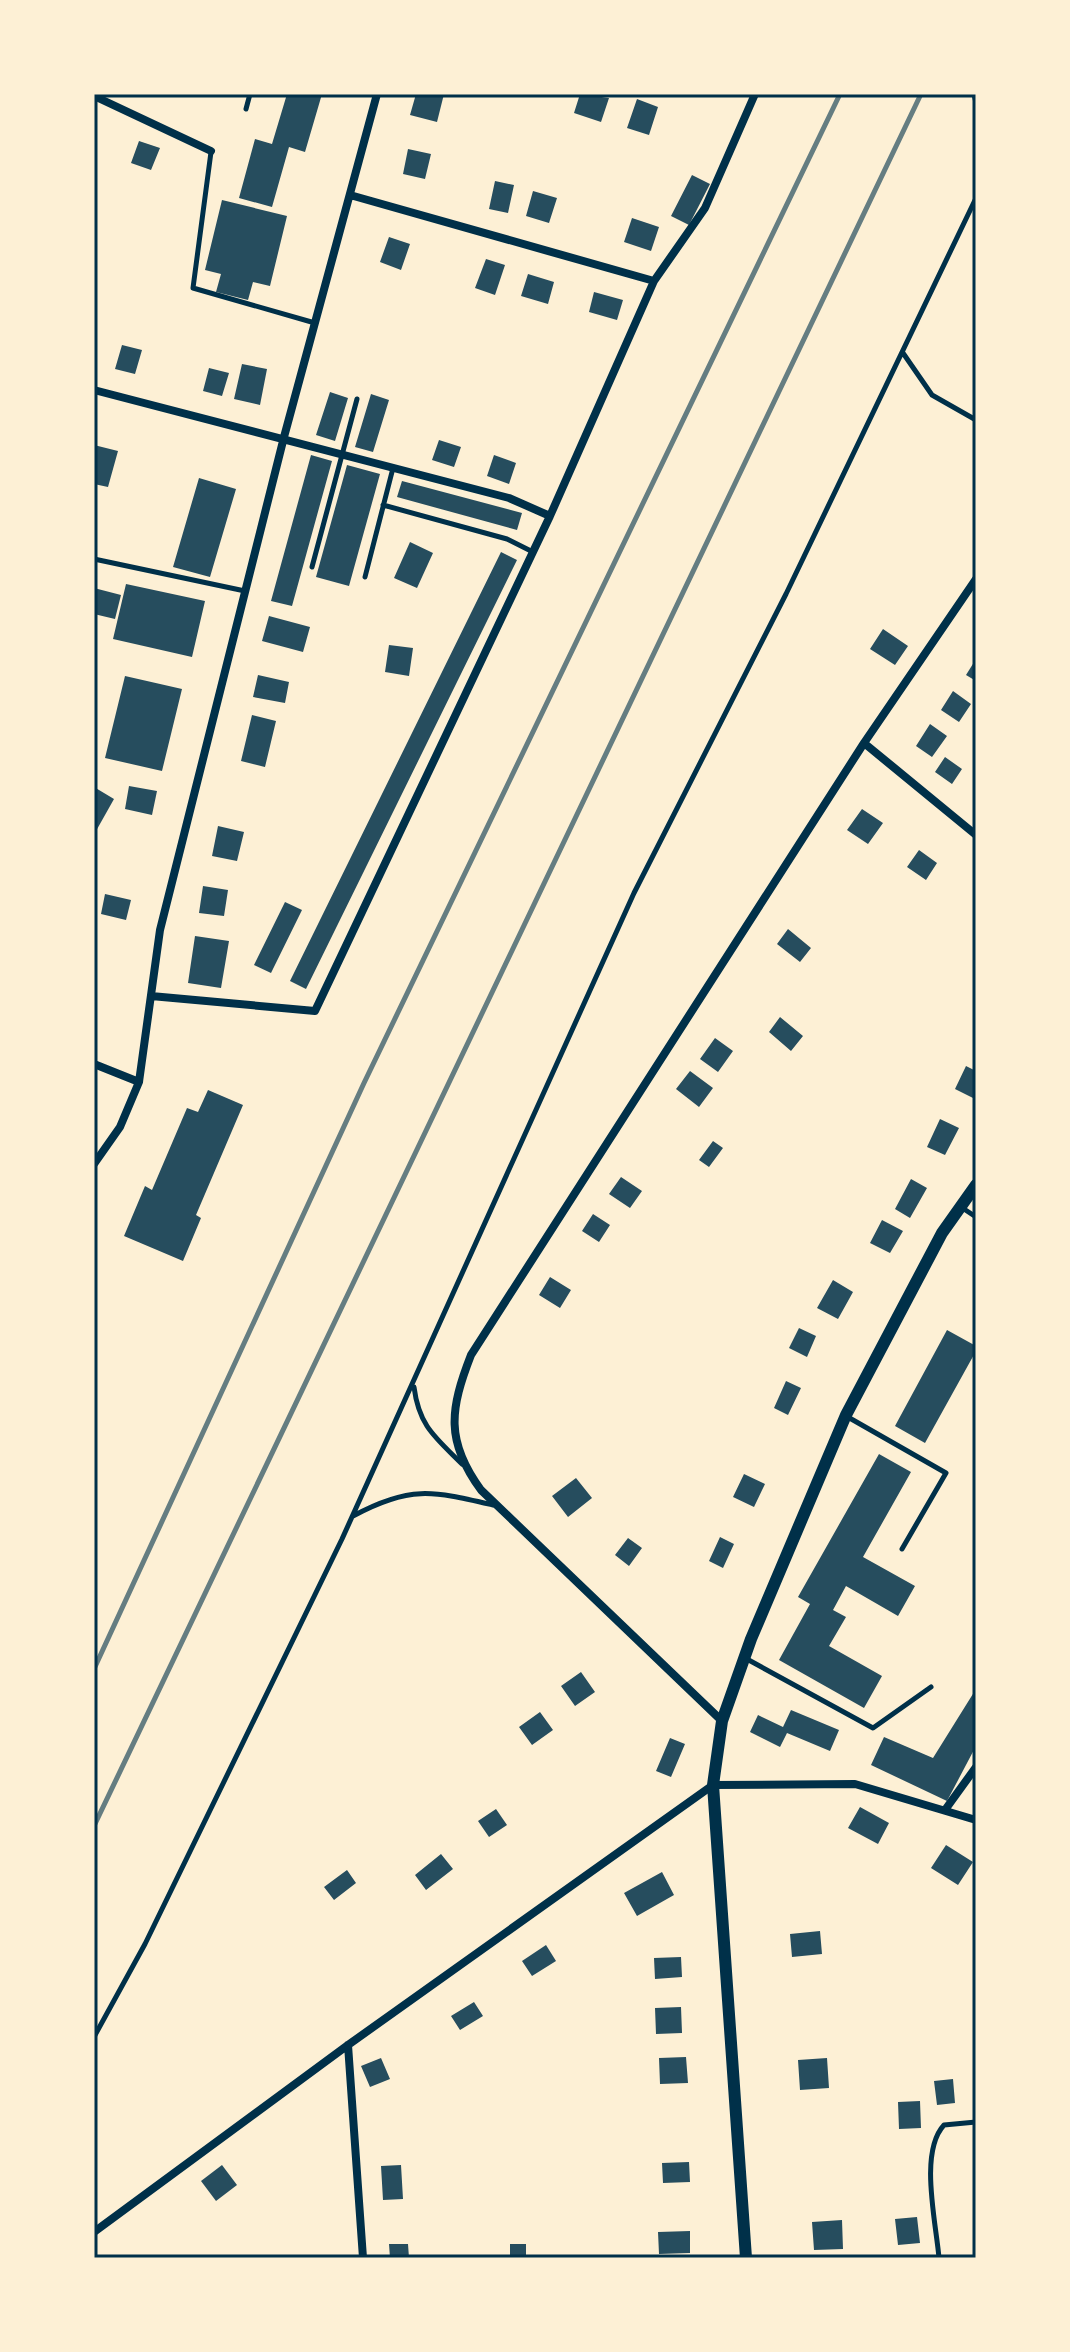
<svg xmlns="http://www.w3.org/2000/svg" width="1070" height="2352" font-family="Ubuntu,sans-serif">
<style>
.building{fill:#264d5e}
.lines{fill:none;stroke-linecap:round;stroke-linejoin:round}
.service{stroke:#003049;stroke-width:5}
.minor{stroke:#003049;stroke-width:8}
.tertiary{stroke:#003049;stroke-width:12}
.rail{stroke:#657d81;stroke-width:5}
.neatline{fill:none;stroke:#003049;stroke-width:3}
</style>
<rect width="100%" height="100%" fill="#fdf0d5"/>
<!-- building -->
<path class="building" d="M287,94H322L305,152L289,147L272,207L239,198L255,139L272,144Z
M416,94H444L437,122L410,115Z
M580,94L609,98L601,122L574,113Z
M637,99L658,107L649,135L627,128Z
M139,141L160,148L151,170L131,163Z
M408,149L431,154L425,179L403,174Z
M692,175L710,184L689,225L671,216Z
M495,181L514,185L508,213L489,209Z
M533,191L557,198L549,223L526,216Z
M222,200L287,216L270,286L253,282L248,300L216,292L221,274L205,270Z
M632,218L659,227L651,251L624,242Z
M389,237L410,244L401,270L380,262Z
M486,259L505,265L495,295L475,288Z
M528,274L554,282L548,304L521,296Z
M594,292L623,300L617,320L589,312Z
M122,345L142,350L135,374L115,369Z
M242,364L267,369L260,405L234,399Z
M209,368L229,373L222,396L203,391Z
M330,392L348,398L335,441L316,435Z
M371,394L389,400L373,452L355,447Z
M439,440L461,447L454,467L432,460Z
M94,445L118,451L108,487L94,484Z
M311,455L332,461L292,606L271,601Z
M494,455L516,463L509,484L487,476Z
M347,465L380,474L349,586L316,577Z
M199,478L236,489L210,577L173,567Z
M402,481L522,513L517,530L397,497Z
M410,542L433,553L417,588L394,578Z
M501,552L517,560L306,989L290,981Z
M126,584L205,601L192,657L113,639Z
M94,588L121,595L115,619L94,614Z
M269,616L310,627L303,652L262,641Z
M883,629L908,646L895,665L870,649Z
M389,645L413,648L409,676L385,672Z
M976,659V681L966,675Z
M258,675L289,682L285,703L253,697Z
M125,676L182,689L162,771L105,758Z
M953,691L971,704L959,722L941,710Z
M252,715L276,721L265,767L241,761Z
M930,724L947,736L932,757L916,746Z
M945,757L962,769L952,784L935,772Z
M129,786L157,791L152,815L125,809Z
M94,787L114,799L96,831L94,829Z
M862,809L883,823L868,844L847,830Z
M218,826L244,832L237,861L212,856Z
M919,850L937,863L926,880L907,867Z
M203,886L228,890L224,916L199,913Z
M105,894L131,900L126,920L101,914Z
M285,902L302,910L271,973L254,965Z
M788,929L811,948L800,962L777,944Z
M195,936L229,941L221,988L188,983Z
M780,1017L803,1036L791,1051L769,1032Z
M715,1038L733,1051L718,1072L700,1059Z
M966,1066L976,1071L975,1099L955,1089Z
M690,1071L713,1088L699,1107L676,1089Z
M208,1090L243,1105L196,1215L201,1218L183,1261L124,1236L145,1186L152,1190L187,1108L198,1112Z
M940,1119L959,1128L945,1155L927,1147Z
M713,1141L723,1148L709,1167L699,1160Z
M621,1177L642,1191L630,1208L609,1194Z
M911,1179L927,1188L910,1218L895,1209Z
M593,1214L610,1225L599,1242L582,1231Z
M882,1220L903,1231L890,1253L870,1243Z
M550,1277L571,1290L560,1308L539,1295Z
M833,1280L853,1292L838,1319L817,1308Z
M799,1328L816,1336L807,1357L789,1348Z
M947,1330L976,1346V1351L925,1443L895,1426Z
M786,1381L801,1388L788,1415L774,1408Z
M879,1454L911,1472L863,1557L915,1586L898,1616L846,1586L833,1610L846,1617L829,1646L882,1676L864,1708L779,1660L810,1604L798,1597Z
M744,1474L765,1484L754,1507L733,1497Z
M576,1478L592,1498L568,1517L552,1496Z
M720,1537L734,1544L723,1568L709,1561Z
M628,1538L642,1548L629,1566L615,1555Z
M581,1672L595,1692L575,1706L561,1686Z
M976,1689V1746L947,1801L871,1765L884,1737L933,1758Z
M791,1710L839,1730L830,1751L787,1733L780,1747L750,1732L758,1715L783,1727Z
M540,1712L553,1730L532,1745L519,1727Z
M670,1738L685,1744L671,1777L656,1771Z
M860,1807L889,1823L878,1844L848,1828Z
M496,1809L507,1825L489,1837L478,1821Z
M946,1845L973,1862L958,1885L931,1868Z
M441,1854L453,1869L426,1890L415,1875Z
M347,1870L356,1883L334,1900L324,1887Z
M662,1872L674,1895L637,1916L624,1893Z
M820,1931L822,1954L792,1957L790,1934Z
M546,1945L556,1961L532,1976L522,1961Z
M681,1957L682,1977L655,1979L654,1958Z
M474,2002L483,2016L460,2030L451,2016Z
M681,2007L682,2033L656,2034L655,2008Z
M686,2057L688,2083L660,2084L659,2058Z
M381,2058L390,2079L370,2087L361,2066Z
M827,2058L829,2088L800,2090L798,2060Z
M953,2079L955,2103L937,2105L934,2081Z
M920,2101L921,2128L899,2129L898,2102Z
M689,2162L690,2182L663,2183L662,2163Z
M222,2165L237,2185L216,2201L201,2181Z
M401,2165L403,2199L383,2200L381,2166Z
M917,2217L920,2243L898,2245L895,2219Z
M842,2220L843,2249L814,2250L812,2222Z
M690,2231V2253L659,2254L658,2232Z
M389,2244H408L409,2258H390Z
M510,2244H526V2258H510Z"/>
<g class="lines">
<!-- service -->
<path class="service" d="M974,94L976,103
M246,109L250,94
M211,152L193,288L315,323
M903,353L932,395L976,420
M383,505L507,539L533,552
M94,559L245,591
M312,567L357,399
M365,577L393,468
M961,1207L976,1217
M414,1387C419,1426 435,1437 462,1464
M846,1416L946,1473L902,1549
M353,1516C410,1485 433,1491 493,1505
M745,1658L873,1728L931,1687
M94,2037L145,1944L342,1539L634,893L786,594L976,198
M939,2258C936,2222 919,2152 944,2125L976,2122"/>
<!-- minor -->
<path class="minor" d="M94,96L211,151
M350,195L654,281
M94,390L509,498L550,516
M864,743L976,835
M151,996L315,1011L550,516L654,281L705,208L755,94
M94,1064L139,1082
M94,1164L120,1127L139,1082L160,930L284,437L377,94
M722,1721L481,1490C445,1441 450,1409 471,1355L864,743L976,579
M945,1810L976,1767
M348,2045L363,2258
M94,2232L348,2045L713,1785L855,1784L976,1820"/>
<!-- tertiary -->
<path class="tertiary" d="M746,2258L713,1785L722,1721L751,1639L846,1415L942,1233L976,1185"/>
<!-- rail -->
<path class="rail" d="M94,1669L364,1083L840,94
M94,1826L921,94"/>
</g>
<!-- border -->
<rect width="1070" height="2352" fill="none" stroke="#fdf0d5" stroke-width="192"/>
<rect x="96" y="96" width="878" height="2160" class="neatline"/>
</svg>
